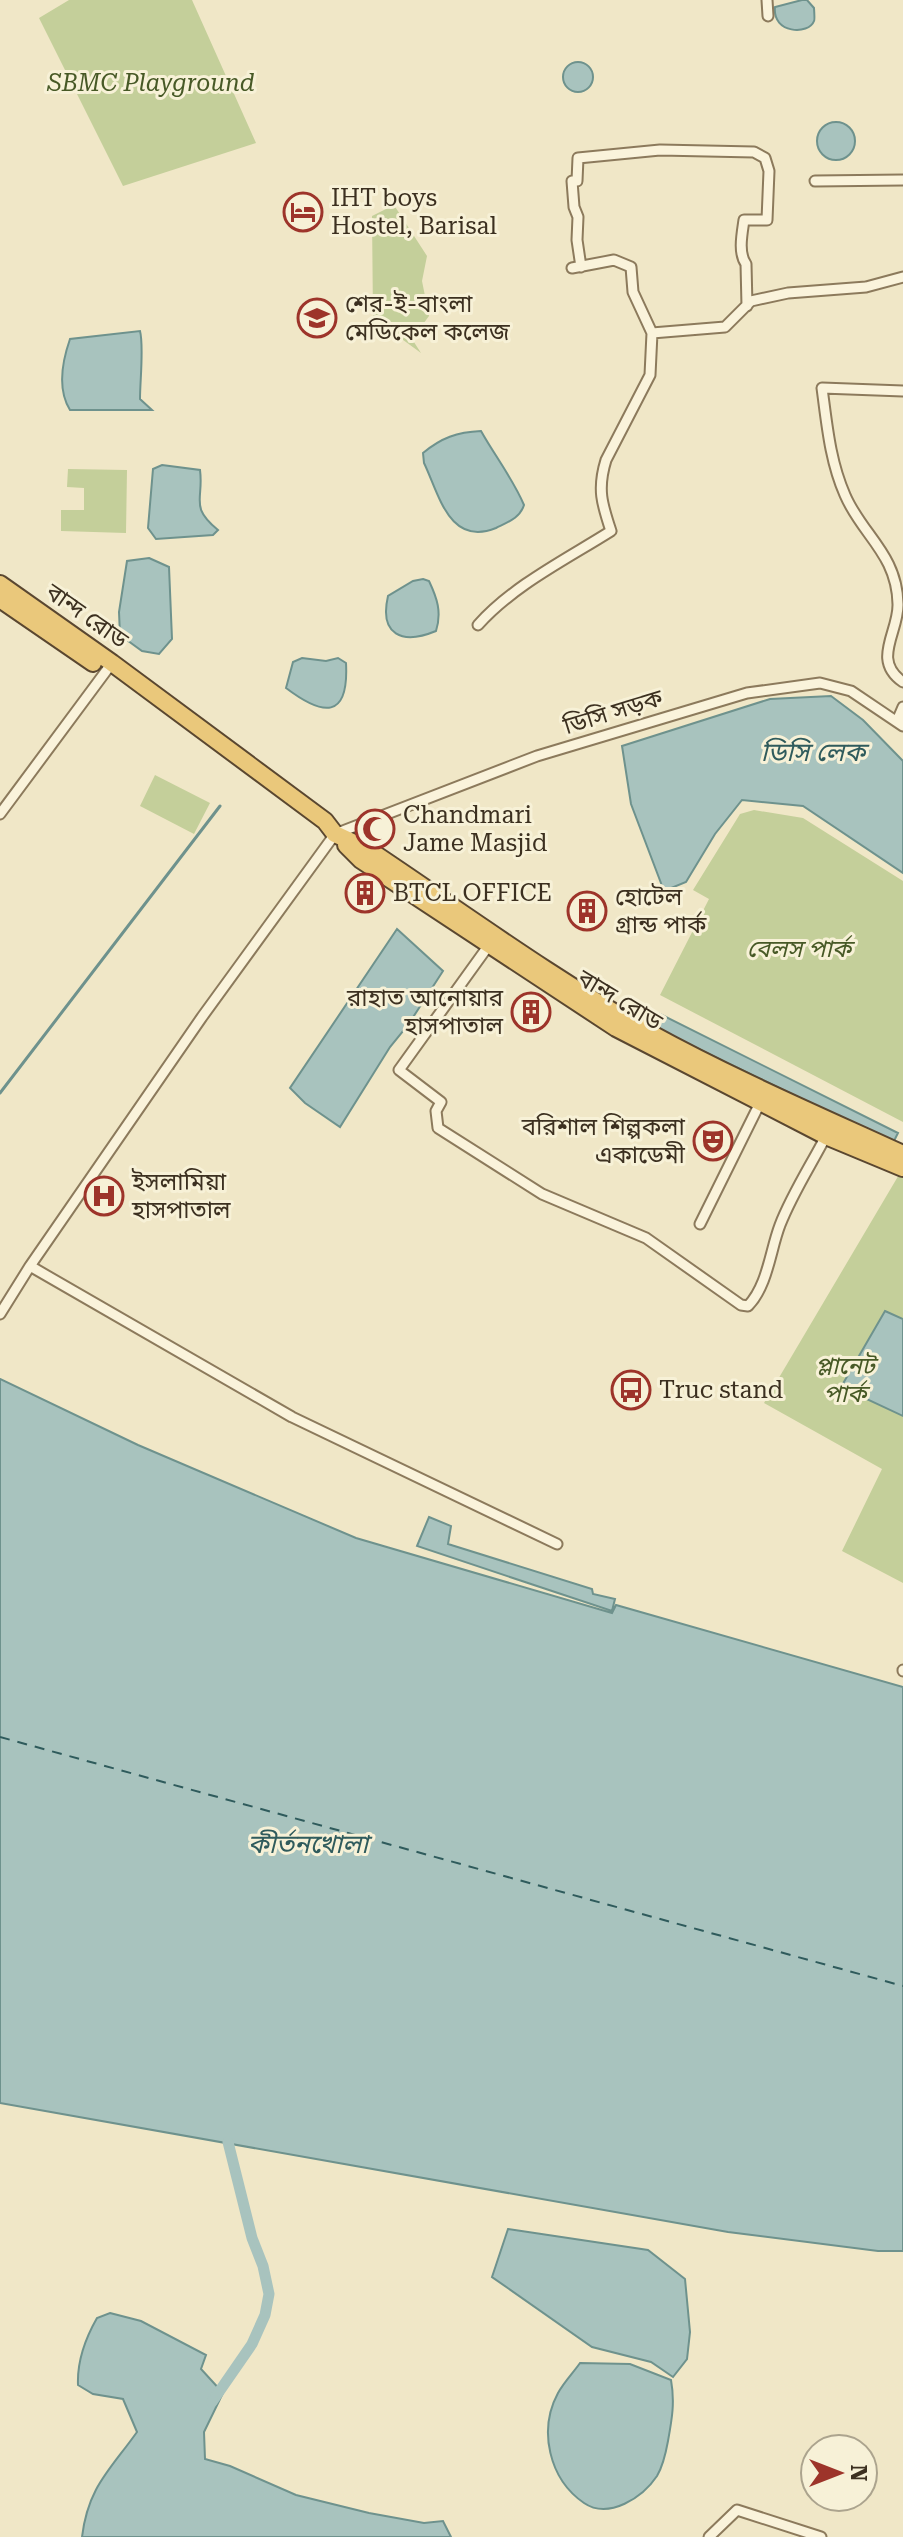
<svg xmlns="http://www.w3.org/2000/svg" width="903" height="2537" font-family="'Roboto Serif','Noto Sans Bengali',serif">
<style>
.green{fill:#c4cf9a}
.water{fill:#a8c3be;stroke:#6e928d;stroke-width:2}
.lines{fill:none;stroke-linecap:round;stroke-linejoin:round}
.stream{stroke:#6e928d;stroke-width:3}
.canal{stroke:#a8c3be;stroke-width:11}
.ferry{stroke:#2f5b5c;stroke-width:2;stroke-dasharray:10 8;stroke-linecap:butt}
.minor-casing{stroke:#8c7a5c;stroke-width:13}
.trunk-casing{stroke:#5a4730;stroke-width:20}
.minor{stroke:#faf3db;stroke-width:9}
.trunk{stroke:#eac87b;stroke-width:16}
.labels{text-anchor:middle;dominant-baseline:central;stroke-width:6;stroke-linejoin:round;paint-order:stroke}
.park-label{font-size:24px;font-style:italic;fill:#475926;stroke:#f7f1d7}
.poi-label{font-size:24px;fill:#3c3020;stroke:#f7f1d7;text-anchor:start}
.street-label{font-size:24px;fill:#3c3020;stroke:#f7f1d7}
.water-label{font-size:26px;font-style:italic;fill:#2f5b5c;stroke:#f7f1d7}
</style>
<rect width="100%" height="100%" fill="#f0e7c7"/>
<!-- green -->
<path class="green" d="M69,0H192L256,143L123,186L39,18Z
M394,205L427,256L422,281L429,316L412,339L421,353L373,318L372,216Z
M68,469L127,470L126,533L61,531V510H84V488L67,487Z
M155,775L210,803L194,834L140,806Z
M754,810L803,818L903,881V1122L660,995L709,899L693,890L740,814Z
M900,1173L903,1174V1583L842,1551L882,1469L764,1403Z"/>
<!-- water -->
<path class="water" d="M802,0H807L814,8C814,9 815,20 814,21C809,35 772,34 775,7Z
M563 77a15 15 0 1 1 30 0a15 15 0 1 1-30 0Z
M817 141a19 19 0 1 1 38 0a19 19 0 1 1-38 0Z
M140,331C144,346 140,380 140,399L152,410H70C57,389 62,362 70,339Z
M481,431C495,456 513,479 524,505C520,518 508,522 496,528C449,547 439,494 424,463L423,453C441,438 457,432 481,431Z
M162,465L200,470C204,500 189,506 218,530L213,535L156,539L148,528L153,469Z
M149,558L169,567L172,639L159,654L142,651L120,635L119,612L127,561Z
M423,579L429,581C437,598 442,612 436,631C402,645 379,635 388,596L413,581Z
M302,658L326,661L338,658L346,663C349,720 323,716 286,688L293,662Z
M831,696L863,720L903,761V873L803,806L742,800L715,834L686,882L664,891L631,804L622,746L770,699Z
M397,929L443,971L408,1025L390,1047L340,1127L305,1103L290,1088Z
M654,1011L898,1133L893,1143L647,1024Z
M885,1311L903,1319V1416L841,1387Z
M0,1379L138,1445L356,1538L612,1613L616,1605L903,1687V2251H878L728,2232L0,2103Z
M429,1517L451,1526L448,1544L592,1589L593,1594L615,1599L612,1611L417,1546Z
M508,2229L648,2250L685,2279L690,2332L687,2359L673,2377L651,2362L592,2347L492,2277Z
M110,2313L141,2321L206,2355L201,2369L223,2393L204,2432L205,2459L230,2466L296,2495L369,2513L424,2523L443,2521L451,2537H82C88,2487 110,2470 137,2432L123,2399L93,2394L78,2385C77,2361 85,2339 97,2318Z
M580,2363L630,2364L671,2380C675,2402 672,2419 668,2441C666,2452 663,2466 657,2476C643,2497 609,2520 584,2503C549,2479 538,2430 558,2393C564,2382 573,2373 580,2363Z"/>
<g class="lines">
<!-- stream -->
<path class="stream" d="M0,1093L220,806"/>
<!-- canal -->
<path class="canal" d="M212,2402L252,2344L265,2315L269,2294L263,2266L252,2238L228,2142"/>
<!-- ferry -->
<path class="ferry" d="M0,1737L903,1986"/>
<defs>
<path id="minor" d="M767,0L768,16
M815,181L903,180
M581,267L577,240L578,217L574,207L572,181H577L578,158L660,150L754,152L765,158L769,171L767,220H744C742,234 738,253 746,264L747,306
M652,333L725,327L751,301L788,293L866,287L903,277
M903,391L822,388C827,425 830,461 845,495C862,535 897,554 898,604C899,632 871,660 903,682
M478,625C514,585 565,560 611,531C602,504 597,489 606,460L650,375L652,333L633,292L631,267L614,260L572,268
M903,707L897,721H903
M0,814L112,663
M489,945L399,1070L441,1102L436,1111L438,1128L542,1194L646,1238L741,1305L748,1306C768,1285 770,1251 780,1225C792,1194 811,1165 826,1136
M700,1224L760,1103
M0,1314L30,1266
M557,1544L292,1417L30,1266L202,1017L335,834L537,756L747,693L820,683L851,691L903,726
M903,1670V1671
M709,2537L737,2510L821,2537"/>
<path id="trunk" d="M0,584L112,663L325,821L335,834L369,850C462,912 553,979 650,1033C732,1078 818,1115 903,1154
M0,599L93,663
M346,845L361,860L616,1028L826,1136L903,1168"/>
</defs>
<!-- minor casing -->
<use href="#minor" class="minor-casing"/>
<!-- trunk casing -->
<use href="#trunk" class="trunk-casing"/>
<!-- minor -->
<use href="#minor" class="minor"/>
<!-- trunk -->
<use href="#trunk" class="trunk"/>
</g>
<!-- icons -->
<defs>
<symbol id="hotel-ring" viewBox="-11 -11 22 22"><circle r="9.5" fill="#f7f1d7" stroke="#9d342a" stroke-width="1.5"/><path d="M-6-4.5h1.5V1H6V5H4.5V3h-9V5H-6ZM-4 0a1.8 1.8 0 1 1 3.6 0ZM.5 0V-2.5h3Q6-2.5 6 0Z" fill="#9d342a"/></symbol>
<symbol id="university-ring" viewBox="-11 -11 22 22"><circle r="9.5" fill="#f7f1d7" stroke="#9d342a" stroke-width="1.5"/><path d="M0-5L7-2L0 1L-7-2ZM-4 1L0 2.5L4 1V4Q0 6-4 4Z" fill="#9d342a"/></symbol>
<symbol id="mosque-ring" viewBox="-11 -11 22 22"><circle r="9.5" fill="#f7f1d7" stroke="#9d342a" stroke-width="1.5"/><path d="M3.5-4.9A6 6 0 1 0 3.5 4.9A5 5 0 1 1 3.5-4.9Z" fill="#9d342a"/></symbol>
<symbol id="building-ring" viewBox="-11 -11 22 22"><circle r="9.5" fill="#f7f1d7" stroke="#9d342a" stroke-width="1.5"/><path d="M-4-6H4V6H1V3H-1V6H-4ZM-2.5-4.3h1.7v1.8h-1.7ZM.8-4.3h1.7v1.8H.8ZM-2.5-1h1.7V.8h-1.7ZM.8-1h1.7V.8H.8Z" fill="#9d342a"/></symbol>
<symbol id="theatre-ring" viewBox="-11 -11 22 22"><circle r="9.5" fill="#f7f1d7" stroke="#9d342a" stroke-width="1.5"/><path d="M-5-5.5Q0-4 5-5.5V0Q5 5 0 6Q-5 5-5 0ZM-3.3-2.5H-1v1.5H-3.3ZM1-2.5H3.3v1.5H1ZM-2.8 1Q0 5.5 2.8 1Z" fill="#9d342a"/></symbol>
<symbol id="hospital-ring" viewBox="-11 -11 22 22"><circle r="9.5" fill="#f7f1d7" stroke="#9d342a" stroke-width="1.5"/><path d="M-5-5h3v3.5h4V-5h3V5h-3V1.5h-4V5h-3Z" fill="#9d342a"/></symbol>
<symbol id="bus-ring" viewBox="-11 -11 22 22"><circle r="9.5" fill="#f7f1d7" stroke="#9d342a" stroke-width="1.5"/><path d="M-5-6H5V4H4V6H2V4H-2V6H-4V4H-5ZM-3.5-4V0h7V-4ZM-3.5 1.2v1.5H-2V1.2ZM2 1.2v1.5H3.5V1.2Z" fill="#9d342a"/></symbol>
</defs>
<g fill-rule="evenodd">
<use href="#hotel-ring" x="281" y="190" width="44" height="44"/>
<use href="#university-ring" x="295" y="296" width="44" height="44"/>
<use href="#mosque-ring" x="353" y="807" width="44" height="44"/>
<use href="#building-ring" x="343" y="871" width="44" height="44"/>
<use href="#building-ring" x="565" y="889" width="44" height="44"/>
<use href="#building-ring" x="509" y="990" width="44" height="44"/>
<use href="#theatre-ring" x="691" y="1119" width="44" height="44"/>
<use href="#hospital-ring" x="82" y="1174" width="44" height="44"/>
<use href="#bus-ring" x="609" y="1368" width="44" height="44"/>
</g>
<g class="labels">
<!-- park labels -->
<g class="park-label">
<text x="151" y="83">SBMC Playground</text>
<text x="799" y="949">বেলস পার্ক</text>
<text x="845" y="1366">প্লানেট<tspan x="845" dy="28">পার্ক</tspan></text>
</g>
<!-- poi labels -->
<g class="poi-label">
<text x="331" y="198">IHT boys<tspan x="331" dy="28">Hostel, Barisal</tspan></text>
<text x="345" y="304">শের-ই-বাংলা<tspan x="345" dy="28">মেডিকেল কলেজ</tspan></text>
<text x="403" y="815">Chandmari<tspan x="403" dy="28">Jame Masjid</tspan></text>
<text x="393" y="893">BTCL OFFICE</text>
<text x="615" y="897">হোটেল<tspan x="615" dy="28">গ্রান্ড পার্ক</tspan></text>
<text x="503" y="998" text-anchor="end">রাহাত আনোয়ার<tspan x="503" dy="28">হাসপাতাল</tspan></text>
<text x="685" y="1127" text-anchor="end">বরিশাল শিল্পকলা<tspan x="685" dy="28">একাডেমী</tspan></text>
<text x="132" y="1182">ইসলামিয়া<tspan x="132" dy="28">হাসপাতাল</tspan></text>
<text x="659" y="1390">Truc stand</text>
</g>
<!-- street labels -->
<g class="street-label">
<text transform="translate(87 616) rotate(35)">বান্দ রোড</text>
<text transform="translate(613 712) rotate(-17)">ডিসি সড়ক</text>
<text transform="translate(620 1000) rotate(31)">বান্দ রোড</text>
</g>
<!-- water labels -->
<g class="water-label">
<text x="813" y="752">ডিসি লেক</text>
<text x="308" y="1844">কীর্তনখোলা</text>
</g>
</g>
<!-- north arrow -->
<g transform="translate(839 2473) rotate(90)"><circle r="38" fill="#f7f1d7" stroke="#aca48e" stroke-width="2"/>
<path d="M0-6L14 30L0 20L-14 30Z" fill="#9d342a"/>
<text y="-12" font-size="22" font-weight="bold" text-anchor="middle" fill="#3c3020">N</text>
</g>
</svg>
